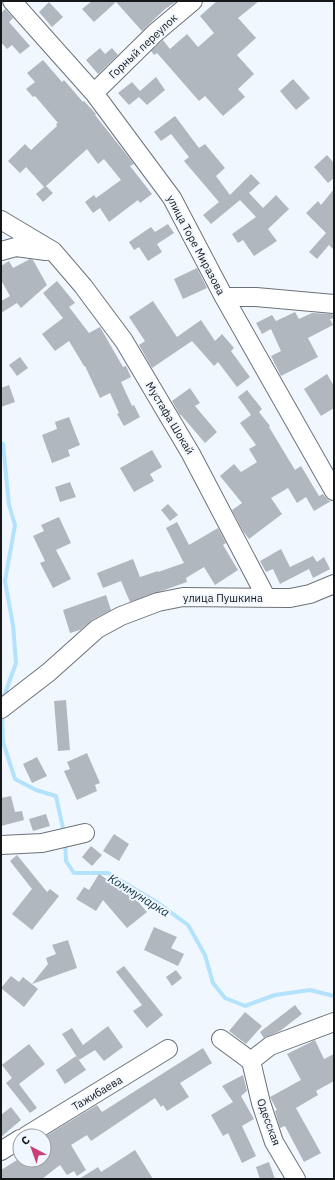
<svg xmlns="http://www.w3.org/2000/svg" width="335" height="1180" font-family="'IBM Plex Sans',sans-serif">
<style>
.lines{fill:none;stroke-linecap:round;stroke-linejoin:round}
.stream{stroke:#b2e2fc;stroke-width:4}
.building{fill:#b1b7be}
.minor-casing{stroke:#6d7279;stroke-width:20}
.minor{stroke:#fff;stroke-width:18}
.labels{text-anchor:middle;dominant-baseline:central;stroke-width:4;stroke-linejoin:round;paint-order:stroke}
.street-label{font-size:11px;fill:#151719;stroke:#f1f7fe}
.water-label{font-size:12px;font-style:italic;fill:#082f40;stroke:#f1f7fe}
</style>
<rect width="100%" height="100%" fill="#f1f7fe"/>
<g class="lines">
<!-- stream -->
<path class="stream" d="M1,443L3,444L9,505L15,525L5,581L13,625L16,663L3,699
M2,714L3,742L15,779L36,790L56,796L64,833
M65,841L66,861L74,873H108L158,903L188,925L205,955L213,983L225,998L245,1006L275,995L310,990L334,996"/>
</g>
<!-- building -->
<path class="building" d="M92,1H177L165,9L142,31L116,2L94,22L82,9Z
M217,1H259L238,18L256,38L237,55L254,74L238,89L245,97L223,116L205,96L199,101L157,53L154,55L151,51L163,40L170,49L187,34L198,47L214,33L200,16Z
M49,2L63,17L52,27L39,12Z
M5,9L13,18L9,22L30,46L20,54L12,45L7,49L1,42V13Z
M100,48L105,54L112,48L118,55L98,74L86,60Z
M43,60L62,82L64,80L83,102L84,101L96,114L95,115L134,164L130,166L152,194L140,203L138,200L109,222L100,208L93,213L85,202L94,195L96,198L121,180L104,159L98,164L87,149L46,186L53,193L43,202L36,194L44,187L26,167L20,173L8,161L25,144L31,150L57,126L56,124L58,123L35,96L33,97L26,89L35,82L27,73Z
M156,77L165,90L147,105L139,97L129,105L118,93L132,82L140,91Z
M293,79L310,98L296,110L280,91Z
M175,116L199,148L205,144L225,168L216,176L230,195L251,174L260,183L249,193L263,208L276,195L289,209L268,229L277,241L254,256L243,240L238,243L232,234L256,217L240,200L211,224L203,215L219,202L184,161L189,157L171,134L161,141L154,132Z
M327,155L334,163V178L328,183L314,167Z
M334,189V250L329,245L317,259L309,252L326,233L306,213L318,201L321,205Z
M168,224L174,233L157,244L162,252L148,261L139,247L134,250L129,242L151,227L155,232Z
M30,259L33,260L47,285L21,308L17,303L1,313V301L10,296L1,280V266L9,261L13,268Z
M197,268L207,288L183,299L174,279Z
M57,281L75,303L69,307L89,333L100,327L123,367L126,366L131,377L121,382L132,406L134,405L140,417L124,426L117,414L119,413L110,393L100,398L85,366H84L69,341L55,351L42,334L63,318L43,293Z
M153,301L177,337L201,320L215,341L222,334L234,348L231,351L250,377L237,387L218,362L214,366L192,341L152,368L139,345L145,341L129,317Z
M295,312L299,319L312,313L332,314L334,318L330,319L333,325L308,338L318,357L281,376L271,356L281,351L271,329L262,334L256,323L272,315L276,321Z
M20,357L28,368L17,376L9,365Z
M327,374L334,386V408L321,416L304,389Z
M9,385L15,402L1,407V388Z
M190,388L200,403L195,406L217,432L205,443L181,415H180L172,401Z
M247,390L262,409L259,412L270,426L269,427L295,470L301,466L319,496L323,494L328,500L331,501L314,511L306,497L297,503L288,488L271,498L282,514L249,539L243,531L232,510L242,503L220,476L234,464L241,472L257,462L249,449L256,445L240,423L251,415L238,397Z
M69,417L80,445L68,450L70,456L52,463L42,435L57,429L55,422Z
M152,450L162,467L150,474L154,481L134,492L120,468Z
M70,482L76,497L60,502L55,487Z
M168,504L178,515L170,521L161,510Z
M59,517L71,543L56,550L71,579L53,588L40,563L45,561L33,536L44,531L41,525Z
M177,522L189,545L218,528L226,543L223,545L238,570L215,585L204,567L186,578L187,582L130,602L121,581L103,588L97,573L133,559L140,577L158,571V572L184,563L166,528Z
M281,549L290,567L313,556L317,562L324,557L330,569L313,578L309,569L280,584L273,569L266,572L260,561Z
M106,595L111,610L92,620L80,630L70,633L63,610Z
M66,700L70,750L58,751L54,701Z
M87,753L100,783L95,785L97,791L77,800L64,771L70,769L67,762Z
M37,757L47,776L32,783L23,764Z
M11,796L15,812L22,811L24,820L1,826V798Z
M46,814L50,826L33,831L29,819Z
M114,834L129,844L119,861L103,851Z
M91,846L102,855L92,866L82,857Z
M17,855L47,892L50,889L59,896L32,930L12,914L32,889L10,861Z
M99,874L126,892L128,890L147,912L127,928L103,900L96,911L76,899L84,887L89,890Z
M154,927L177,937L171,948L184,954L178,966L144,950Z
M68,940L77,968L32,984L48,964L46,958L56,954L52,945Z
M124,966L163,1015L147,1028L133,1011L142,1005L116,972Z
M176,970L182,978L172,986L166,977Z
M11,976L19,982L23,977L38,989L24,1007L1,988Z
M295,1005L302,1014L280,1031L264,1038L260,1032Z
M245,1012L262,1026L246,1044L229,1031Z
M108,1026L123,1047L104,1061L95,1050L79,1060L62,1034L72,1028L83,1045Z
M315,1040L324,1059L334,1054V1081L316,1091L318,1095L296,1108L321,1153L304,1162L285,1126L280,1128L275,1111L277,1110L270,1097L301,1080L287,1054Z
M29,1044L45,1064L19,1084L37,1108L30,1113L6,1083L12,1078L2,1065Z
M203,1048L212,1063L180,1083L189,1097L167,1111L163,1105L161,1107L155,1098L91,1141L87,1135L71,1145L86,1170L77,1176L74,1171L67,1175L60,1165L42,1179H1V1170L17,1160H44V1137L97,1105L102,1112Z
M76,1056L86,1070L65,1084L56,1070Z
M243,1075L247,1091L241,1096L254,1119L242,1126L256,1156L242,1163L228,1133L223,1136L211,1115L233,1102L222,1086Z
M11,1107L21,1120L1,1137V1115Z
M135,1150L153,1179H79L98,1167L101,1172Z
M269,1162L275,1179H260L256,1167Z"/>
<g class="lines">
<defs>
<path id="minor" d="M12,1L94,93L172,198L224,297L334,491
M94,93L155,33L193,1
M1,220L53,251L83,286L124,341L191,454L266,597
M1,251L16,247L46,251
M224,297H256L334,304
M1,709L49,672L97,629L121,616L158,602L183,597L290,598L310,594L334,584
M1,845L42,843L85,833
M221,1039L251,1061L261,1103L274,1142L296,1179
M251,1061L270,1046L334,1022
M26,1136L168,1049
M1,1151L20,1139"/>
</defs>
<!-- minor casing -->
<use href="#minor" class="minor-casing"/>
<!-- minor -->
<use href="#minor" class="minor"/>
</g>
<g class="labels">
<!-- street labels -->
<g class="street-label">
<text transform="translate(143 46) rotate(-43)">Горный переулок</text>
<text transform="translate(196 245) rotate(62)">улица Торе Миразова</text>
<text transform="translate(170 418) rotate(59)">Мустафа Шокай</text>
<text x="223" y="598">улица Пушкина</text>
<text transform="translate(97 1093) rotate(-31)">Тажибаева</text>
<text transform="translate(269 1122) rotate(70)">Одесская</text>
</g>
<!-- water labels -->
<g class="water-label">
<text transform="translate(139 895) rotate(32)">Коммунарка</text>
</g>
</g>
<!-- border -->
<rect width="335" height="1180" fill="none" stroke="#151719" stroke-width="4"/>
<!-- north arrow -->
<g transform="translate(32 1148) rotate(319)"><circle r="19" fill="#f1f7fe" stroke="#999da2"/>
<path d="M0-3L7 15L0 10L-7 15Z" fill="#c73f7b"/>
<text y="-6" font-size="11" font-weight="bold" text-anchor="middle" fill="#151719">С</text>
</g>
</svg>
